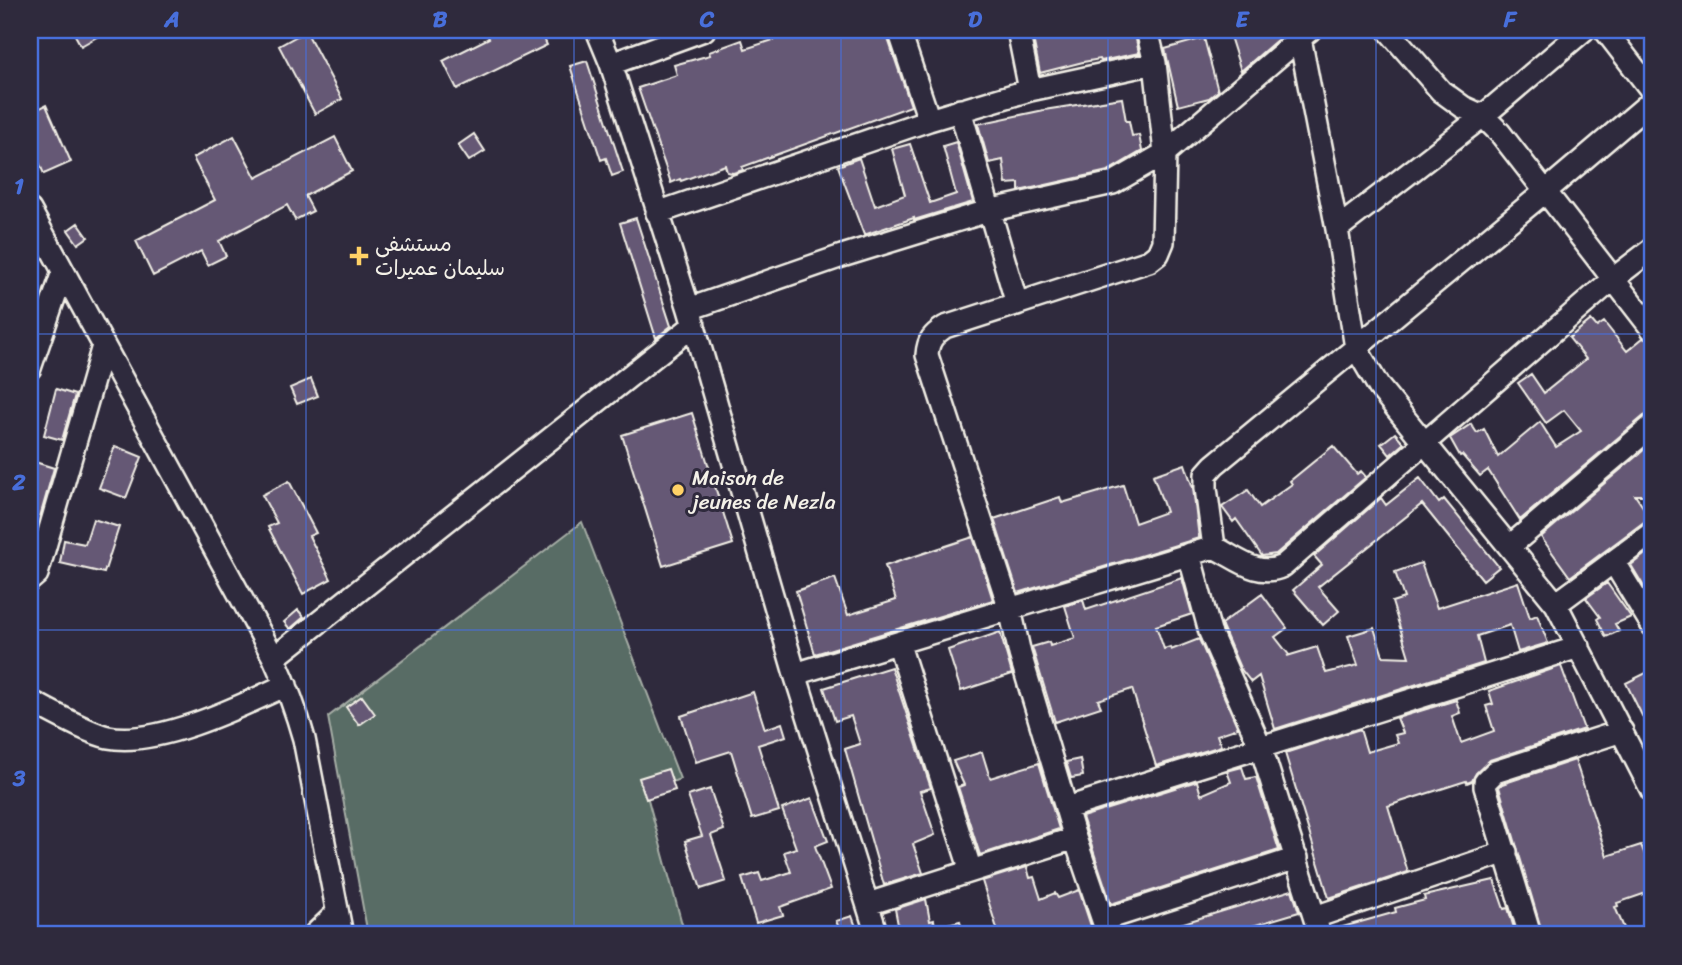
<svg xmlns="http://www.w3.org/2000/svg" width="1682" height="965" font-family="Sriracha,'Playpen Sans Arabic',sans-serif">
<style>
.green{fill:#596c65;stroke:#a6aea6;stroke-width:2}
.building{fill:#655875;stroke:#f4f1e8;stroke-width:2}
.lines{fill:none;stroke-linecap:round;stroke-linejoin:round}
.minor-casing{stroke:#f4f1e8;stroke-width:26}
.minor{stroke:#2f2a3d;stroke-width:21}
.grid{fill:none;stroke:#486fdb;stroke-width:2;stroke-opacity:0.55}
.poi-dot{fill:#ffd166;stroke:#2f2a3d;stroke-width:2.5}
.labels{text-anchor:middle;dominant-baseline:central;stroke-width:6;stroke-linejoin:round;paint-order:stroke}
.poi-label{font-size:21px;fill:#f4f1e8;stroke:#2f2a3d;text-anchor:start}
.neatline{fill:none;stroke:#486fdb;stroke-width:2.5}
.grid-label{font-size:23px;text-anchor:middle;font-weight:bold;fill:#486fdb}
</style>
<rect width="100%" height="100%" fill="#2f2a3d"/>
<filter id="ink" filterUnits="userSpaceOnUse"><feTurbulence type="fractalNoise" baseFrequency=".0143" numOctaves="2"/><feDisplacementMap in="SourceGraphic" scale="14" xChannelSelector="R" yChannelSelector="G"/><feConvolveMatrix kernelMatrix="1 2 1 2 8 2 1 2 1" color-interpolation-filters="sRGB"/></filter>
<g filter="url(#ink)">
<!-- green -->
<path class="green" d="M582,522L680,779L646,792L685,935H368L328,717Z"/>
<!-- building -->
<path class="building" d="M83,30H109L81,46L75,35Z
M485,30H540L547,45L457,89L443,61L489,38Z
M794,30H885L911,106L742,167L743,170L733,173L727,172L725,165L681,181L680,179L671,183L638,88L677,75L674,65L710,55L709,52L742,40L745,49L779,38L778,35Z
M1045,30H1134L1139,53L1101,61L1100,59L1083,62L1040,73L1032,33Z
M1228,30H1285V33L1241,71Z
M306,31L342,99L315,114L279,46Z
M1204,38L1218,91L1209,98L1178,106L1165,49Z
M587,61L623,172L612,176L606,158L601,160L570,66Z
M1122,98L1126,121H1129L1132,136L1139,135L1142,151L1108,171L1019,191V183L1006,184L1003,160L989,163L978,124L1044,110Z
M46,105L71,162L44,174L30,142V113Z
M474,134L485,151L469,161L458,145Z
M234,136L256,178L335,137L352,171L305,196L313,211L295,220L287,205L219,241L226,256L208,265L201,251L153,276L136,241L215,200L193,158Z
M956,142L973,202L914,220V218L864,235L838,166L859,158L875,206L905,195L892,149L910,144L930,203L956,194L943,146Z
M636,218L671,326L656,338L620,223Z
M78,223L88,237L78,244L68,230Z
M1591,320L1597,327L1604,322L1627,351L1643,338L1652,342V413L1644,416L1520,520L1488,470L1480,476L1462,455L1460,456L1450,438L1471,424L1477,433L1484,429L1498,457L1540,422L1556,447L1581,431L1564,410L1546,423L1518,383L1531,374L1544,393L1586,359L1569,338Z
M311,379L318,396L297,404L290,388Z
M56,389L75,395L62,440L44,435Z
M692,413L733,544L663,566L622,435Z
M1395,433L1404,443L1390,455L1381,444Z
M1652,443V495H1635L1652,520L1644,522L1570,577L1541,537Z
M115,446L142,457L126,498L99,488Z
M1333,446L1357,474L1361,471L1366,477L1276,554L1262,556L1236,519L1233,522L1222,507L1248,490L1260,507L1292,484L1290,481Z
M35,462L54,468L30,552V480Z
M1185,464L1193,488L1199,538L1018,593L994,519L1060,497L1062,503L1123,485L1135,523L1166,512L1153,475Z
M1420,478L1439,503L1444,499L1499,567L1483,580L1422,504L1318,587L1339,611L1323,625L1293,590L1322,565L1314,556L1381,498L1386,505Z
M289,481L316,533L309,536L331,579L303,594L268,527L277,523L262,495Z
M93,519L119,527L104,573L60,563L64,540L85,544Z
M973,537L993,600L815,654L796,591L835,578L848,615L896,600L885,566Z
M1652,549V600L1631,565Z
M1421,563L1437,608L1518,582L1530,618L1537,615L1548,643L1518,652L1510,625L1477,636L1484,663L1275,729L1259,676L1251,682L1240,668L1221,624L1262,594L1287,628L1275,637L1289,655L1287,656L1317,647L1326,673L1358,665L1348,636L1374,628L1383,656L1409,657L1392,602L1404,598L1395,572Z
M1182,578L1192,614L1156,626L1164,649L1170,647L1171,650L1199,639L1238,728L1217,735L1221,746L1156,766L1132,689L1098,700L1101,707L1055,722L1032,647L1049,642L1050,646L1075,638L1065,606L1083,600L1086,610Z
M1607,583L1631,617L1615,624L1619,631L1606,637L1597,619L1600,617L1586,598Z
M298,610L304,617L290,629L284,622Z
M1000,632L1012,674L961,691L948,650Z
M1561,666L1584,729L1490,760L1476,773L1472,781L1467,783L1466,781L1388,806L1408,872L1329,898L1285,753L1360,729L1367,752L1398,743L1395,735L1403,733L1397,718L1456,700L1460,713L1452,716L1461,743L1494,731L1486,706L1493,704L1489,691Z
M891,667L931,788L920,791L935,835L913,844L923,873L884,885L845,749L860,744L851,716L835,721L824,688Z
M1652,670V736L1626,683Z
M753,692L765,729L782,723L786,736L758,745L779,811L752,819L731,751L696,762L681,716Z
M362,696L375,714L359,725L346,707Z
M982,752L990,778L1039,763L1059,829L980,855L958,787L964,785L953,761Z
M1080,759L1083,776L1071,778L1066,762Z
M1575,760L1607,856L1641,845L1647,860L1652,858V891L1617,903L1618,906L1615,907L1627,935H1543L1499,787L1502,784Z
M1242,767L1246,779L1256,777L1279,850L1111,904L1082,817L1197,781L1201,795L1231,782L1227,771Z
M668,769L675,790L646,799L639,778Z
M710,789L724,830L711,835L726,881L701,889L685,841L702,836L688,796Z
M812,798L828,841L815,846L831,889L780,907L783,915L756,923L742,878L759,873L762,881L791,872L784,852L796,848L782,809Z
M1027,867L1030,878L1034,877L1041,899L1055,893L1058,898L1079,890L1094,935H999L982,881Z
M1494,880L1504,909L1508,908L1516,935H1333L1332,930L1396,912L1395,908L1425,900L1424,896Z
M1292,890L1299,912L1222,935H1154V932Z
M926,899L930,921L934,920L935,927L960,921L964,935H900L895,909Z
M852,916L859,935H842L836,921Z"/>
<g class="lines">
<defs>
<path id="minor" d="M597,30L611,64L689,309L795,674L877,935
M899,30L929,120
M1018,30L1030,90
M1147,30L1155,63L1165,153L1300,38L1298,30
M1310,30L1300,38L1337,229L1356,348L1379,387L1556,604L1652,791
M1388,30L1441,91L1463,107L1483,116L1500,133L1652,329
M1605,30L1652,91
M611,64L704,30
M960,110L1017,304
M30,210L274,658C286,684 296,710 304,739L342,935
M657,213L929,120L1030,90L1155,63
M1337,229L1483,116L1584,30
M689,309L842,256L988,211L1113,183L1165,153
M30,368L63,272
M1510,546L1652,426
M1214,547L1206,488V474L1214,465L1546,191L1652,101
M1189,554L1210,632L1261,748L1320,935
M1613,561L1652,625
M30,580L37,574L103,346
M1556,604L1652,533
M899,645L971,871
M274,658L694,325
M795,674L1214,547C1238,559 1258,578 1283,566L1613,279L1652,249
M30,701C50,711 88,733 108,737C157,747 241,706 286,685
M1067,808L1579,647
M868,904L1075,838
M1315,917L1506,852
M1103,920L1297,858
M314,935L337,913
M1108,935L1075,838L1020,654L1010,609L927,355C928,340 933,335 945,327L1149,261L1158,254L1163,242L1165,153
M1530,935L1485,787V782L1495,772L1622,731"/>
</defs>
<!-- minor casing -->
<use href="#minor" class="minor-casing"/>
<!-- minor -->
<use href="#minor" class="minor"/>
</g>
</g>
<!-- grid -->
<path class="grid" d="M306,30V935M574,30V935M841,30V935M1108,30V935M1376,30V935M30,334H1652M30,630H1652"/>
<!-- markers -->
<g class="poi-dot">
<path d="M355.5 245.5h7v7h7v7h-7v7h-7v-7h-7v-7h7z"/>
<circle cx="678" cy="490" r="7"/>
</g>
<g class="labels">
<!-- poi labels -->
<g class="poi-label">
<text x="375" y="244">مستشفى<tspan x="375" dy="24">سليمان عميرات</tspan></text>
<text x="692" y="478">Maison de<tspan x="692" dy="24">jeunes de Nezla</tspan></text>
</g>
</g>
<!-- margin -->
<rect width="1682" height="965" fill="none" stroke="#2f2a3d" stroke-width="77"/>
<rect x="38" y="38" width="1606" height="888" class="neatline"/>
<g class="grid-label">
<text x="172" y="27">A</text>
<text x="440" y="27">B</text>
<text x="707" y="27">C</text>
<text x="975" y="27">D</text>
<text x="1242" y="27">E</text>
<text x="1510" y="27">F</text>
<text x="19" y="194">1</text>
<text x="19" y="490">2</text>
<text x="19" y="786">3</text>
</g>
</svg>
